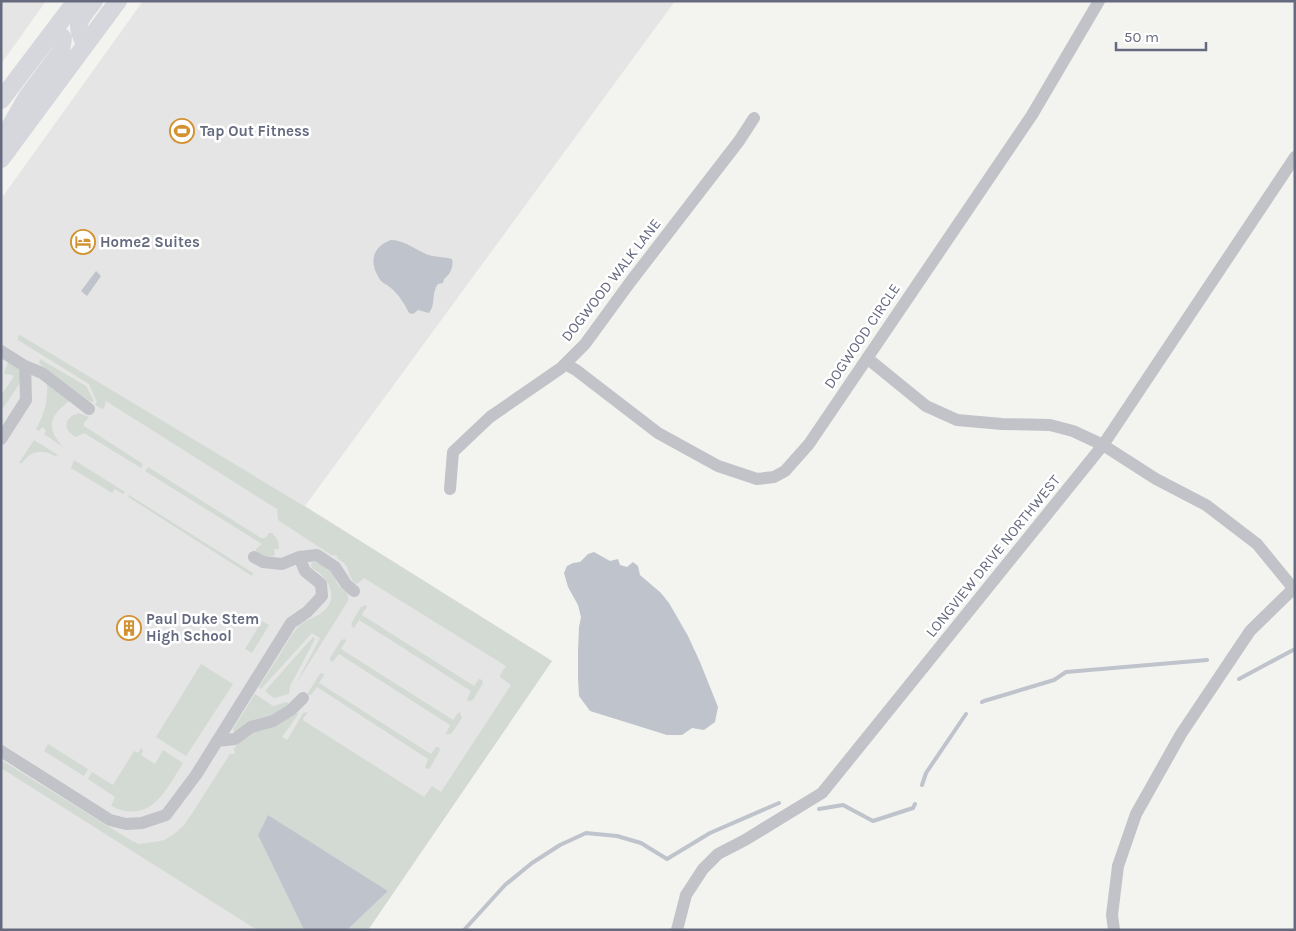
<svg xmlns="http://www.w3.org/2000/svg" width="1296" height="931" font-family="Karla,sans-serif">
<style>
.built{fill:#e4e5e4}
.green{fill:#d2dad3}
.water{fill:#bfc3cb}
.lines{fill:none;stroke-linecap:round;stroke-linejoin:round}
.stream{stroke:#bfc3cb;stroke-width:4}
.minor{stroke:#c2c3c8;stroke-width:12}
.highway{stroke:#d6d7dd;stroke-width:18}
.labels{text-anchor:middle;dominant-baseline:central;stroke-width:5;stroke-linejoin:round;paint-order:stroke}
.poi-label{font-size:15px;font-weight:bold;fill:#666a7f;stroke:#fff;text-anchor:start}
.street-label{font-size:15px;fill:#666a7f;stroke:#fff}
</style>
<rect width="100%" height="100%" fill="#f3f4f0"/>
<!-- built -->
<path class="built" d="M1,1H46L1,64Z
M143,1H675L305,506L552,661L368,930H1V199Z"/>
<!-- green -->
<path class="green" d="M20,335L304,506L552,661L368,930H347L388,891L268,815L258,835L304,930H257L1,768V760L132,841L139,844L154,842L164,840L173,835L184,825L193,812L230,754H234L235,751L233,750C244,733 278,719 298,713H299L282,737L287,740L292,732L303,713L308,712L303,719L304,721L424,797L432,786L441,792L511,685L500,677V675L506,666L364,578L357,584C347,577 351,572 345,564C343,562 340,560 337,558L338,556L331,555L278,520L277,509L106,401L104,408L102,409L95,405L97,402L89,384L18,340V336Z
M40,359L86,386L94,401L91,402L74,392L39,363Z
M9,361L18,367L21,379L18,386L3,408H1V395L13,378V375L5,374L4,372Z
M47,379L69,401C50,416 45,427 63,447L44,434L46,430L42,427L39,431L36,429C46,411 48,399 47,379Z
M79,413L89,417L84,423V426L143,464L141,468L84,433L76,437C62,430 64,417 79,413Z
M34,440L58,455L55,456C42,449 31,450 22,463H19Z
M74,460L125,492L123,494L115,489L112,493L71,468Z
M148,467L261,538H265L269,533H272C277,538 279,541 279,549H275L274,551L275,555C266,558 263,556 256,551V549L262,544L145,471Z
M129,495L253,573L252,576L128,497Z
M317,561L327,568L326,569L334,573C335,577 336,583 339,586C344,593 349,590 348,601L296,684L320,638L312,633L261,689L259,687C267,674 276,661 284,648C288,641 292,634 297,628C303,621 312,619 320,614C341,600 330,578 312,568L311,565L313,562Z
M366,605L367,607L362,614V615L474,686L479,679L482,680L483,683L473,700L468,701L467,699L471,691L359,620L354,628H353L351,624L361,607Z
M262,621L269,625L252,653L245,649Z
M313,637L315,639L290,686L289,694L274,698L265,691Z
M345,639L346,641L341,649L453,720L458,713L460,712L462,718L452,733L447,735L446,733L450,725L339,654L333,661L331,662L330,658L341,640Z
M201,664L233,684L186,756L156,737Z
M321,673L324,674V675L319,683L431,754L436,747H439L440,750L430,768L427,769L425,768L428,759L317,687L311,695H309L308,693L319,675Z
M255,694L273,706L287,702L289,704L285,709L234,732L233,729Z
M48,744L88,769L84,776L44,751Z
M141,748L143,751L141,755L155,764L163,750L183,763C165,791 151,825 111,806L115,797L88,779L92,772L113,785L134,751L138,753Z"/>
<!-- water -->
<path class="water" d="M391,240C406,240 417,252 432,256C438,257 445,257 452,259C454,267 450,274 444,279L443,283L438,284C431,293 436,304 429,313L418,310L413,314L409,313C404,303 399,295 391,288C387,284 381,283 379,278C369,262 372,247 391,240Z
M96,271L101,276L87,296L81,291Z
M594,552L610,561L618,559L620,565L627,567L633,562L638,566L640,575L661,593L669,603L688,636L700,662L718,707L715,722L704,730L692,728L682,735H667L590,711L579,696L578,678V651L579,627L581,617L578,605L568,587L564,573L567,566L573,563L580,562L588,554Z
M268,815L388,891L347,930H304L258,835Z"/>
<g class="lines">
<!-- stream -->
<path class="stream" d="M1239,679L1295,649
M982,702L984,701L1054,680L1066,672L1207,660
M922,785L926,773L966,714
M819,809L843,805L873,821L913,808L915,804
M464,930L505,885L532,863L560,845L586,833L617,836L641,843L667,859L710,833L779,803"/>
<!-- minor -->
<path class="minor" d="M1,351L25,366L42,373L89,409
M867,358L926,406L957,420L1002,424L1050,425L1073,431L1103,445L1156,479L1206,505L1257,544L1293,588
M565,364L576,370L658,433L718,466L757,479L774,477L785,471L809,444L1032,115L1099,1
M1,439L26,400L25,366
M450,489L453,452L490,417L561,368L585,344L631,281L739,141L754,118
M254,557L263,562L282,564L299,557L317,555L335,567L346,584L354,591
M217,741L235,739L251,727L273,721L291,710L303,698
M1,751L110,820L126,824L142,823L166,815L196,775L291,623L307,612L322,596L321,584L305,571L299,557
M677,930L686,895L703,869L718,854L745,840L822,793L1103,445L1295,157
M1114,930L1112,915L1118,866L1136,814L1181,734L1250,631L1295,587"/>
<!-- highway -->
<path class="highway" d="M85,44C73,21 80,20 94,1
M1,100L76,1
M8,150L7,132L27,97L61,51L63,38L54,30
M1,159L118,1"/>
</g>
<!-- icons -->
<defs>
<symbol id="stadium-ring" viewBox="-11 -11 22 22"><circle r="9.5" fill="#fff" stroke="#d39231" stroke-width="1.5"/><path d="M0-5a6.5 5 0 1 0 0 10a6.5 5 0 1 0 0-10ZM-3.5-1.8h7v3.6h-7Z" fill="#d39231"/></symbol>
<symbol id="hotel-ring" viewBox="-11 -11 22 22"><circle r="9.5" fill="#fff" stroke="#d39231" stroke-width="1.5"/><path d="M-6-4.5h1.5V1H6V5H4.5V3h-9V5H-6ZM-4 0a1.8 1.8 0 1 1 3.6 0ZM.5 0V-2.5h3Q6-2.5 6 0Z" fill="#d39231"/></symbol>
<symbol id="building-ring" viewBox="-11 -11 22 22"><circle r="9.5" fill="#fff" stroke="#d39231" stroke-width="1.5"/><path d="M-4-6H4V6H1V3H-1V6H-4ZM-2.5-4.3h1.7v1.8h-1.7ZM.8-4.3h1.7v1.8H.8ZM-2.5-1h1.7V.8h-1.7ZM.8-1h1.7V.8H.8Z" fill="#d39231"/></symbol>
</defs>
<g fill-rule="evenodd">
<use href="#stadium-ring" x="168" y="117" width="28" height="28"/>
<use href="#hotel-ring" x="69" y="228" width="28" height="28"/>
<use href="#building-ring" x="115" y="614" width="28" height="28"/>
</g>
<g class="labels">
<!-- poi labels -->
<g class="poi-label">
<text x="200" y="131">Tap Out Fitness</text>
<text x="100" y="242">Home2 Suites</text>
<text x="146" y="619">Paul Duke Stem<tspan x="146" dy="17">High School</tspan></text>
</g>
<!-- street labels -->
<g class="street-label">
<text transform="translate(611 280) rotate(-52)">DOGWOOD WALK LANE</text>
<text transform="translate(862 336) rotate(-56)">DOGWOOD CIRCLE</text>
<text transform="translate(993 556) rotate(-51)">LONGVIEW DRIVE NORTHWEST</text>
</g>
</g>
<!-- border -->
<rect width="1296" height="931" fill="none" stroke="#666a7f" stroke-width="5"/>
<!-- scale -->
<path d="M1116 42v8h90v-8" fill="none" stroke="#666a7f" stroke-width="2.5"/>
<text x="1124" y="42" font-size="15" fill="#666a7f" stroke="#ffffff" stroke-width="4" paint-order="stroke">50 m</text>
</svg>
